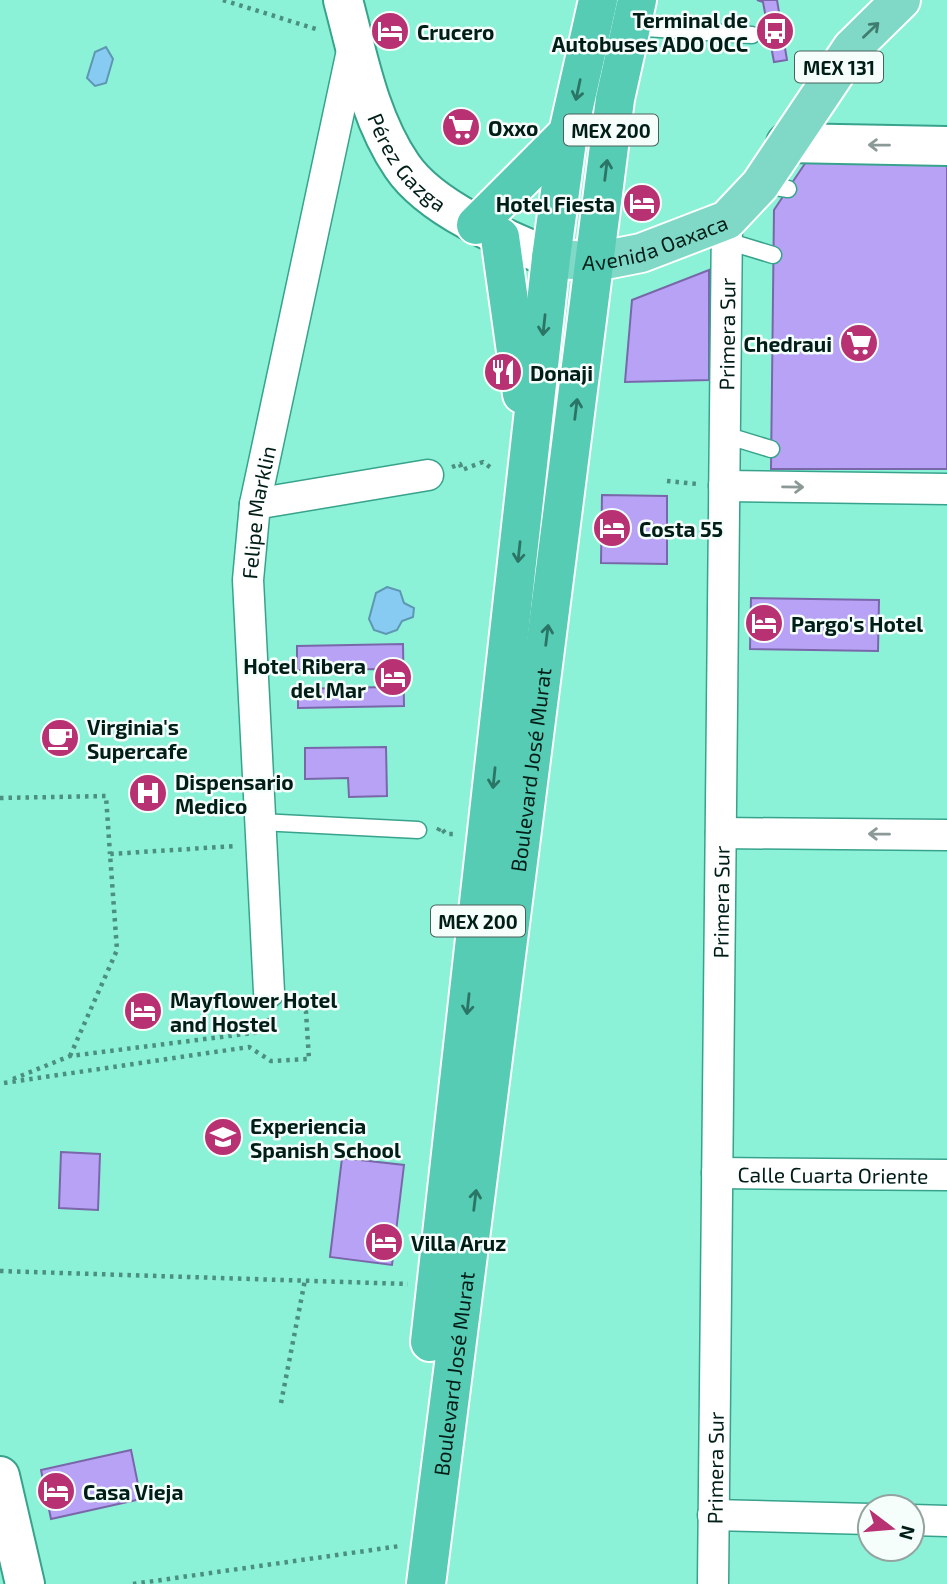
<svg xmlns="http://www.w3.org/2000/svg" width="947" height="1584" font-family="'Exo 2',sans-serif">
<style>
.water{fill:#87cbf3;stroke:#5e97b1;stroke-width:2}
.building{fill:#b8a2f5;stroke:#7967aa;stroke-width:2}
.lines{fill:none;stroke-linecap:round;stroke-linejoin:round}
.service-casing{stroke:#38a38c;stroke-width:19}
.minor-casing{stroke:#38a38c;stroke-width:33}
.tertiary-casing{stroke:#38a38c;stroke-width:42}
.primary-casing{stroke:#fff;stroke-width:42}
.trunk-casing{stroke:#fff;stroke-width:42}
.path{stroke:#4b907e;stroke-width:4.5;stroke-dasharray:3.5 5;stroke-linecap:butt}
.service{stroke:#fff;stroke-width:16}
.minor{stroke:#fff;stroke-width:30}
.tertiary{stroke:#fff;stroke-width:38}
.primary{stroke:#80d9c7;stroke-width:38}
.trunk{stroke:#56ccb4;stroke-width:38}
.oneway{stroke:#407c6f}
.oneway2{stroke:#2b7566}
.oneway3{stroke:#8c9a97}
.labels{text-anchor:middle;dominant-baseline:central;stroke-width:5;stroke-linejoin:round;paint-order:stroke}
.shield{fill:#f5fefb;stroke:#4a615b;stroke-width:2}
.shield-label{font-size:19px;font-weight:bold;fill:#001e17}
.poi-label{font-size:21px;font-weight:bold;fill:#001e17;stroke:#f5fefb;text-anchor:start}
.street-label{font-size:21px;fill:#001e17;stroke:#f5fefb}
</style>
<rect width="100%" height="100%" fill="#8bf1d7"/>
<!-- water -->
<path class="water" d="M106,47L113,59L106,83L95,86L87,78L95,52Z
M387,587L400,591L404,603L414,608L413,617L402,621L397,630L386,634L374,630L369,619L376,593Z"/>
<!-- building -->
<path class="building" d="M757,0H777L787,60L774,62L763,2Z
M806,162L947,165V469H771L774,210Z
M709,270V380L625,382L632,300Z
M602,495L667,496V564L601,563Z
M751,598L879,600L878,651L750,649Z
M403,644L404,706L298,708V689L386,687V669L297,670V646Z
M386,747L387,796L349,797L348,778L305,779V748Z
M61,1152L100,1154L98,1210L59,1208Z
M342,1158L404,1165L392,1265L330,1257Z
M131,1450L141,1499L51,1519L41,1470Z"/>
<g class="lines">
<defs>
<path id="service" d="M630,27L752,35
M762,185L788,189
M727,241L773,255
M725,435L771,449
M260,822L418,830"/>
<g id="minor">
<path d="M724,486L947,489"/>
<path d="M255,504L428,475"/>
<path d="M721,833L947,835"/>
<path id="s1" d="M269,992L248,580L255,504L353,46"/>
<path id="s2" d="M717,1173L947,1175"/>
<path d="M713,1515L870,1519"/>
<path d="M912,1520L947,1521"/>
<path id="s3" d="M713,1584L727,220"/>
</g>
<g id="tertiary">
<path id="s4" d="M343,0C358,56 369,118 402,166C431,209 505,239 551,258"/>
<path d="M786,143L947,146"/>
<path d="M0,1476L25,1584"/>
</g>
<g id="primary">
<path id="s5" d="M551,258L595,262L641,253L727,220L760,185L852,48L901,0"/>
</g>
<g id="trunk">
<path d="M476,225L568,133"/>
<path d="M500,237L522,394"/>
<path d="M430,1342L551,258L568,133L598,0"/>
<path id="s6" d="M426,1584L615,99L637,0"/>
</g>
</defs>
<!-- service casing -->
<use href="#service" class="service-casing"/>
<!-- minor casing -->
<use href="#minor" class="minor-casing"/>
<!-- tertiary casing -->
<use href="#tertiary" class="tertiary-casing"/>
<!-- primary casing -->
<use href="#primary" class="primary-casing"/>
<!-- trunk casing -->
<use href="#trunk" class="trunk-casing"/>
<!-- path -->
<path class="path" d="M223,0L319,30
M452,467L460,464L462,470L483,462L494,470
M667,481L697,484
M0,798L106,796L110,854
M438,831L440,827L446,834H456
M70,1056L117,950L110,854L236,846
M13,1079L70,1056L269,1031V1018
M4,1083L249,1047L271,1061L309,1059L306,1012L291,1003
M0,1271L408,1284
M281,1403L305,1280
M133,1584L400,1546"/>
<!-- service -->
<use href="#service" class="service"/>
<!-- minor -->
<use href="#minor" class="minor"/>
<!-- tertiary -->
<use href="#tertiary" class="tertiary"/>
<!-- primary -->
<use href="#primary" class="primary"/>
<!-- trunk -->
<use href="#trunk" class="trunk"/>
</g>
<!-- one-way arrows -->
<defs><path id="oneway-shaft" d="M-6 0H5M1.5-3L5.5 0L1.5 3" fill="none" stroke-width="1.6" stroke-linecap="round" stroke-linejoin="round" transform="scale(1.75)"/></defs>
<use class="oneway" href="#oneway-shaft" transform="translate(871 30) rotate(-44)"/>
<g class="oneway2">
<use href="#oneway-shaft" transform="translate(578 90) rotate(102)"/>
<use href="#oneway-shaft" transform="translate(606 170) rotate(-83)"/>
<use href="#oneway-shaft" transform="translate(544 325) rotate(96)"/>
<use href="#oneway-shaft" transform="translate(576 409) rotate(-83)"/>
<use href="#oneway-shaft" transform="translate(519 552) rotate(96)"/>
<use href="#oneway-shaft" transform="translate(547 635) rotate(-83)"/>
<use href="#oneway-shaft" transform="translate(494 778) rotate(96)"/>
<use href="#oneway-shaft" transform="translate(468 1004) rotate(96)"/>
<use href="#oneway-shaft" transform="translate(475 1200) rotate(-83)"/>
</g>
<g class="oneway3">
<use href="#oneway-shaft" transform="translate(879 145) rotate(-179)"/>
<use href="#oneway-shaft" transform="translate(793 487) rotate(1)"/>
<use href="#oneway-shaft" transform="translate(879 834) rotate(-179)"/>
</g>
<!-- icons -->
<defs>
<symbol id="hotel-disc" viewBox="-11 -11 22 22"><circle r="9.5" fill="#b83173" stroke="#f5fefb"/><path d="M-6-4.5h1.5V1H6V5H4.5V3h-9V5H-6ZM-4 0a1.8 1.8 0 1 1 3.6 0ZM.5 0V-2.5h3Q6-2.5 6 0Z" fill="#fff"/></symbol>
<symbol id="bus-disc" viewBox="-11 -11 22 22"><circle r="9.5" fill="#b83173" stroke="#f5fefb"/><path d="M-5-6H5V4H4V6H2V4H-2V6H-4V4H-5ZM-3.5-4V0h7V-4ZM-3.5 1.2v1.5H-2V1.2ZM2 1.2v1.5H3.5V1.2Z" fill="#fff"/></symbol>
<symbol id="supermarket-disc" viewBox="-11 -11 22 22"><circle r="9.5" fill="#b83173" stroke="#f5fefb"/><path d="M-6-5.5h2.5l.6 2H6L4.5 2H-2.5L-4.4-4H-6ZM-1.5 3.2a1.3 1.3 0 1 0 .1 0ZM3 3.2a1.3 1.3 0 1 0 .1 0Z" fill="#fff"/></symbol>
<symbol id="restaurant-disc" viewBox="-11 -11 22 22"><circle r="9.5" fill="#b83173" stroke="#f5fefb"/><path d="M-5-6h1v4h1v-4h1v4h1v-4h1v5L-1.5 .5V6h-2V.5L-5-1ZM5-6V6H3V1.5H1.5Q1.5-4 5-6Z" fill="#fff"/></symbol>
<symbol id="cafe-disc" viewBox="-11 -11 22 22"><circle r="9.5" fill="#b83173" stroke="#f5fefb"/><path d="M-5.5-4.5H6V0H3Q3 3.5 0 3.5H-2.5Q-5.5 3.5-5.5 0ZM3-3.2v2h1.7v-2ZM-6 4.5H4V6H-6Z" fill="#fff"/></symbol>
<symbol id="hospital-disc" viewBox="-11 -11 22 22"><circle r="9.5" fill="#b83173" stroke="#f5fefb"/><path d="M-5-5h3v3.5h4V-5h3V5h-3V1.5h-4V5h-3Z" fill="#fff"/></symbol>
<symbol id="school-disc" viewBox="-11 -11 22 22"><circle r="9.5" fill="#b83173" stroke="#f5fefb"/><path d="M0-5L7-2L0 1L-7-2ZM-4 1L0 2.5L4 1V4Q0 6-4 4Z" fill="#fff"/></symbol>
</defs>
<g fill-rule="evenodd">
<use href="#hotel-disc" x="368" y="9" width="44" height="44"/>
<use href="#bus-disc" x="753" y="9" width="44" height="44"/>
<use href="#supermarket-disc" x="439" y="105" width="44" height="44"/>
<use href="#hotel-disc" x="620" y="181" width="44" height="44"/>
<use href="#supermarket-disc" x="837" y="321" width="44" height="44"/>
<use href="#restaurant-disc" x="481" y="350" width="44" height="44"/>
<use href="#hotel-disc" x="590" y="506" width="44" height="44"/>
<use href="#hotel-disc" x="742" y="601" width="44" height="44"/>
<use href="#hotel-disc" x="371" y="655" width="44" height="44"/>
<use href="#cafe-disc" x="38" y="716" width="44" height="44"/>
<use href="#hospital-disc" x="126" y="771" width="44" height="44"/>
<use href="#hotel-disc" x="121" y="989" width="44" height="44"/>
<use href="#school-disc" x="201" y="1115" width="44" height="44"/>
<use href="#hotel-disc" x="362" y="1220" width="44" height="44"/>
<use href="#hotel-disc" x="34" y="1469" width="44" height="44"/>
</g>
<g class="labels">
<!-- shield labels -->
<g class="shield">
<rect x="795" y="51.5" width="88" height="31" rx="5"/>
<rect x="564" y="114.5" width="94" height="31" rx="5"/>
<rect x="431" y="905.5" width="94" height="31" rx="5"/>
</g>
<g class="shield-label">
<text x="839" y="67">MEX 131</text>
<text x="611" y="130">MEX 200</text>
<text x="478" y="921">MEX 200</text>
</g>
<!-- poi labels -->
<g class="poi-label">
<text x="748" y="19" text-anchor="end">Terminal de<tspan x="748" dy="24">Autobuses ADO OCC</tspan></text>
<text x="417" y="31">Crucero</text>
<text x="488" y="127">Oxxo</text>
<text x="615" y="203" text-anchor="end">Hotel Fiesta</text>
<text x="832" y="343" text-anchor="end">Chedraui</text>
<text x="530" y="372">Donaji</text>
<text x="639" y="528">Costa 55</text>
<text x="791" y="623">Pargo's Hotel</text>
<text x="366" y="665" text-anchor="end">Hotel Ribera<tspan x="366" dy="24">del Mar</tspan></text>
<text x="87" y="726">Virginia's<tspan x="87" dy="24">Supercafe</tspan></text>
<text x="175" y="781">Dispensario<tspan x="175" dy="24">Medico</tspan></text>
<text x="170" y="999">Mayflower Hotel<tspan x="170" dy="24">and Hostel</tspan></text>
<text x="250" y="1125">Experiencia<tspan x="250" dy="24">Spanish School</tspan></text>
<text x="411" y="1242">Villa Aruz</text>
<text x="83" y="1491">Casa Vieja</text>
</g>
<!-- street labels -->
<g class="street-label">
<text stroke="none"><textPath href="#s4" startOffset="177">Pérez Gazga</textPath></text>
<text stroke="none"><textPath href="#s5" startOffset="107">Avenida Oaxaca</textPath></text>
<text stroke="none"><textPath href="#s3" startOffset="1250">Primera Sur</textPath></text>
<text stroke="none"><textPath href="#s1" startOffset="481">Felipe Marklin</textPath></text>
<text stroke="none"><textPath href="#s6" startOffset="821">Boulevard José Murat</textPath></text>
<text stroke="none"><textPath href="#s3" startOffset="682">Primera Sur</textPath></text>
<text stroke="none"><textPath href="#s2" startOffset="116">Calle Cuarta Oriente</textPath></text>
<text stroke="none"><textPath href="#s6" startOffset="212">Boulevard José Murat</textPath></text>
<text stroke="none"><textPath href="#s3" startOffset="116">Primera Sur</textPath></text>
</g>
</g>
<!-- north arrow -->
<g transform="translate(891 1528) rotate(106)"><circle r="33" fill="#f5fefb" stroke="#93a4a0" stroke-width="2"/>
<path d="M0-5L12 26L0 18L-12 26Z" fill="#b83173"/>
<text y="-10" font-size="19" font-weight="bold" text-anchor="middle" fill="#001e17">N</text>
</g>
</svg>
